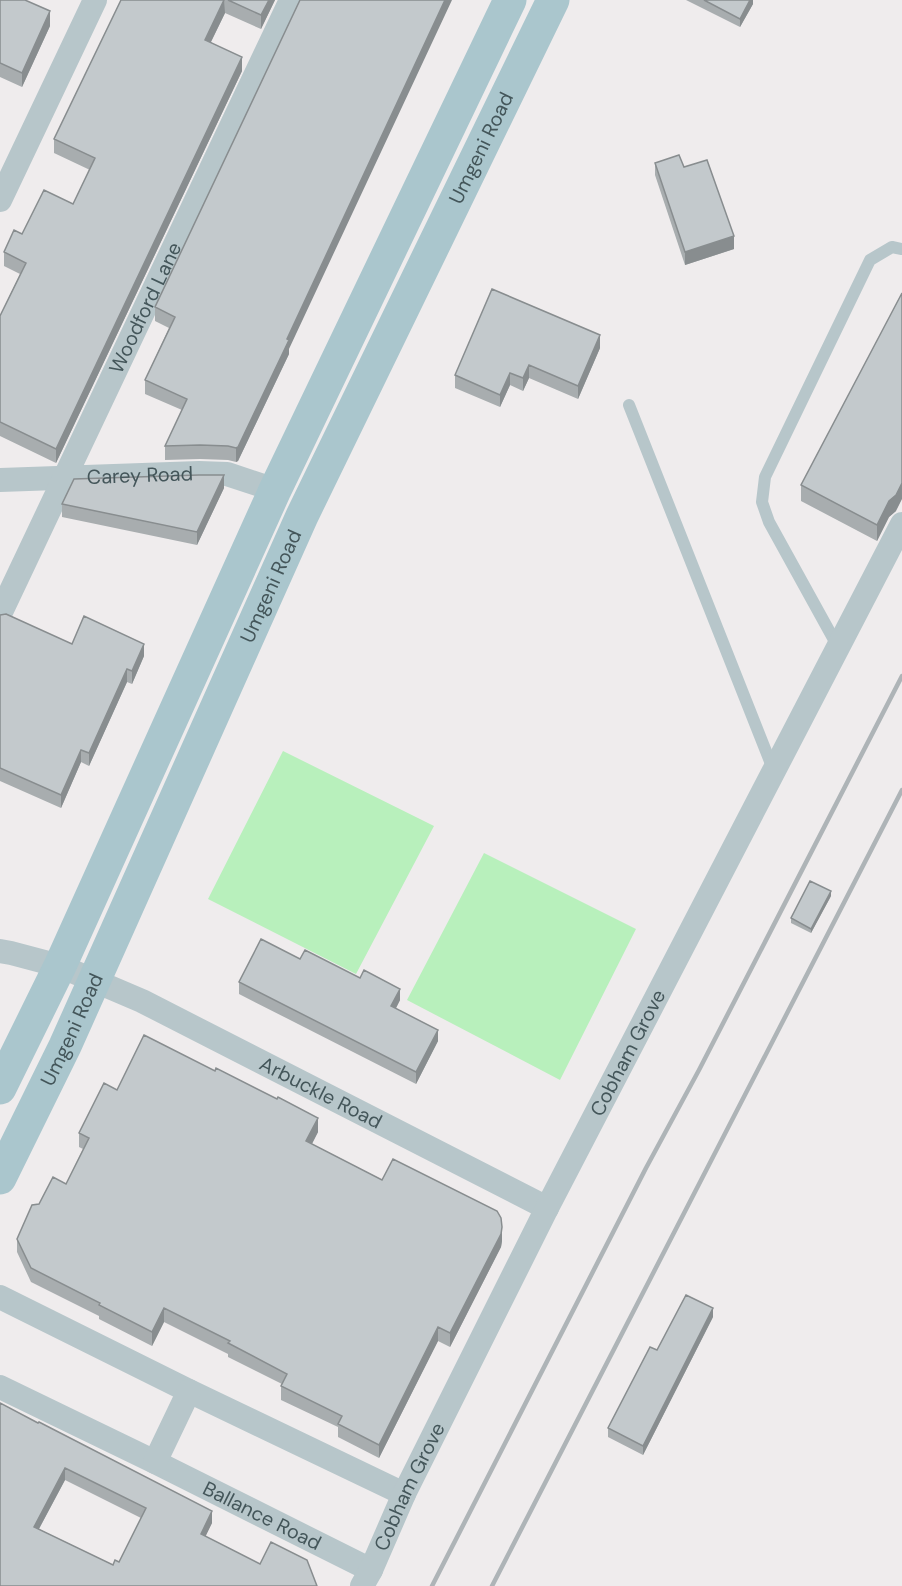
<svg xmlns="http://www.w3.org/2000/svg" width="902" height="1586" font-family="'DM Sans',sans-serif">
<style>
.green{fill:#b8f0bc}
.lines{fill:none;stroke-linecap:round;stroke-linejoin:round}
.lane{stroke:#b7c6ca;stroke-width:12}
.street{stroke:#b7c6ca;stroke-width:24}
.primary{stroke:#aac6cd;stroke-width:33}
.rail{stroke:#aeb4b7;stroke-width:4.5}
.wall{fill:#a8adaf;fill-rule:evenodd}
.shaded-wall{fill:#888d8f}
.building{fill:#c3c9cc;stroke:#888d8f;stroke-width:1.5;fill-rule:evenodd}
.labels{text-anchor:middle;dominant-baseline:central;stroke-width:4.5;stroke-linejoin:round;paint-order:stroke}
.street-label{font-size:20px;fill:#44565a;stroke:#fff}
</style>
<rect width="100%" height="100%" fill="#efeced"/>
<!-- green -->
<path class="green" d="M283,751L434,826L356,974L208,899Z
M484,853L636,929L560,1080L407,1000Z"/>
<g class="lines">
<!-- lane -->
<path class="lane" d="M629,405L773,769
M838,647L769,522L762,502L765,477L870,260L892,247L902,249"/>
<!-- street -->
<g class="street">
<path d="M0,200L95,0"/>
<path id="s1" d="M0,480L199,473L227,474L275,490"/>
<path id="s2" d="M0,614L291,0"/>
<path id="s3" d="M0,951L11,953L60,966L142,1001L547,1208"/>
<path d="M0,1297L189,1391L404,1494"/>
<path id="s4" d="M0,1387L155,1462L371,1570"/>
<path d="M155,1462L189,1391"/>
<path id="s5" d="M362,1586L371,1570L404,1494L547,1208L902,524"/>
</g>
<!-- primary -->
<g class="primary">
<path d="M0,1088L60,966L275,490L510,0"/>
<path id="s6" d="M0,1178L65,1046L302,516L553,0"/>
</g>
<!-- rail -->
<path class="rail" d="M432,1586L646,1168L699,1070L902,676
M492,1586L902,790"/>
</g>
<!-- wall -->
<path class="wall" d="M0,0L50,26L22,87L0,77Z
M121,0H275L261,29L225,13L211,42L242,71L56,463L0,436V316L20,274L4,266V252L22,234L73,204L90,170L54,153V139Z
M686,0H753V4L740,27Z
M655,163L684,167L734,249L685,265L655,175Z
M155,307L289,349V354L238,461L236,462L228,460L200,459L165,460V446L182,410L145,394V380L169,328L155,321Z
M600,348L578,399L529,378L523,391L510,385L500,407L455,388V375Z
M801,485L896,511L889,517L877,541L801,501Z
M224,488L197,545L62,517V504Z
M0,615L72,644L144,656L132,684L127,682L89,766L81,762L61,808L0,781Z
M831,896L811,933L791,923V918Z
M300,959L400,1000L396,1008L438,1041L416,1084L239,994V982Z
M117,1090L318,1132L312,1144L502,1241L501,1247L450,1347L438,1341L379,1458L338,1437V1427L281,1400V1386L282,1384L228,1357V1354L164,1322L152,1346L99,1319V1316L31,1282L17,1252V1239L39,1204L66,1184L83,1149L79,1147V1133Z
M713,1317L643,1455L608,1437V1428L657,1350Z
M0,1403L212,1523L205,1536L260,1564L0,1586ZM65,1480L141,1518L119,1562L113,1565L39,1529Z"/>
<!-- shaded-wall -->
<path class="shaded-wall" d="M224,0L225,13L205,54V40Z
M269,0H275L261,29V15Z
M445,0H452L289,349V354L238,461L236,462V448Z
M750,0H753V4L740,27V19Z
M50,11V26L22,87V73Z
M242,57V71L56,463V449Z
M734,236V249L685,265V252Z
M600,335V348L578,399V386Z
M529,365V378L523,391V378Z
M510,373V385L500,407V395Z
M224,475V488L197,545V532Z
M902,483V499L896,511L889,517L877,541V525L889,501Z
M144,644V656L132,684V671Z
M127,669V682L89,766V753Z
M81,750V762L61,808V795Z
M831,891V896L811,933V929Z
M400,989V1000L391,1018V1006Z
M438,1030V1041L416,1084V1072Z
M318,1118V1132L306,1155V1141Z
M502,1227V1241L501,1247L450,1347V1333Z
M164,1308V1322L152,1346V1332Z
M713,1308V1317L643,1455V1446Z
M438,1327V1341L379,1458V1445Z
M65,1468V1480L34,1538V1527Z
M212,1511V1523L201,1546V1534Z"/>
<!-- building -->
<path class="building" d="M0,0H25L50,11L22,73L0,63Z
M121,0H224L205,40L242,57L56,449L0,422V316L26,263L4,252L14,230L22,234L44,190L73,204L95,158L54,139Z
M228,0H269L261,15Z
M300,0H445L287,339L289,340L238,447L236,448L228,446L200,445L165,446L187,399L145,380L175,317L155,307Z
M704,0H750L740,19Z
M679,155L684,167L707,160L734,236L685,252L655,163Z
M492,289L600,335L578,386L529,365L523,378L510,373L500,395L455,375Z
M902,293V483L896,495L889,501L877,525L801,485Z
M199,475H224L197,532L62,504L74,479Z
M6,614L72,644L84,616L144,644L132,671L127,669L89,753L81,750L61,795L0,768V615Z
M810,881L831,891L811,929L791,918Z
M261,939L300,959L305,950L360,978L364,970L400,989L391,1006L438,1030L416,1072L239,982Z
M144,1035L215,1071L216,1068L277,1099L278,1097L318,1118L306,1141L382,1180L393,1159L497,1211L501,1218L502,1227L501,1234L450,1333L438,1327L379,1445L338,1424L342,1416L281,1386L287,1374L228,1343L230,1341L164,1308L152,1332L99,1305L100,1303L31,1268L17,1239L32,1205L39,1204L53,1177L66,1184L89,1138L79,1133L104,1083L117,1090Z
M686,1295L713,1308L643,1446L608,1428L650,1347L657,1350Z
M0,1403L38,1423L39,1422L212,1511L201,1534L260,1564L271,1542L307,1560L317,1586H0ZM65,1468L146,1508L119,1562L115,1560L113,1565L34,1527Z"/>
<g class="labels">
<!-- street labels -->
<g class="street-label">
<text stroke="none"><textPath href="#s6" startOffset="1137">Umgeni Road</textPath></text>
<text stroke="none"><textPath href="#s2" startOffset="339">Woodford Lane</textPath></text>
<text stroke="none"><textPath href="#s1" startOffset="140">Carey Road</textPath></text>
<text stroke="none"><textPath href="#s6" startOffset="651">Umgeni Road</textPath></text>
<text stroke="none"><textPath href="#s6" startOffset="165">Umgeni Road</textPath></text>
<text stroke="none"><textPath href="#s5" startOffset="596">Cobham Grove</textPath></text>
<text stroke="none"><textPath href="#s3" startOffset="352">Arbuckle Road</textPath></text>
<text stroke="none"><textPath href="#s5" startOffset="110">Cobham Grove</textPath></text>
<text stroke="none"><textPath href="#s4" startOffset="292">Ballance Road</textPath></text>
</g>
</g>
</svg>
